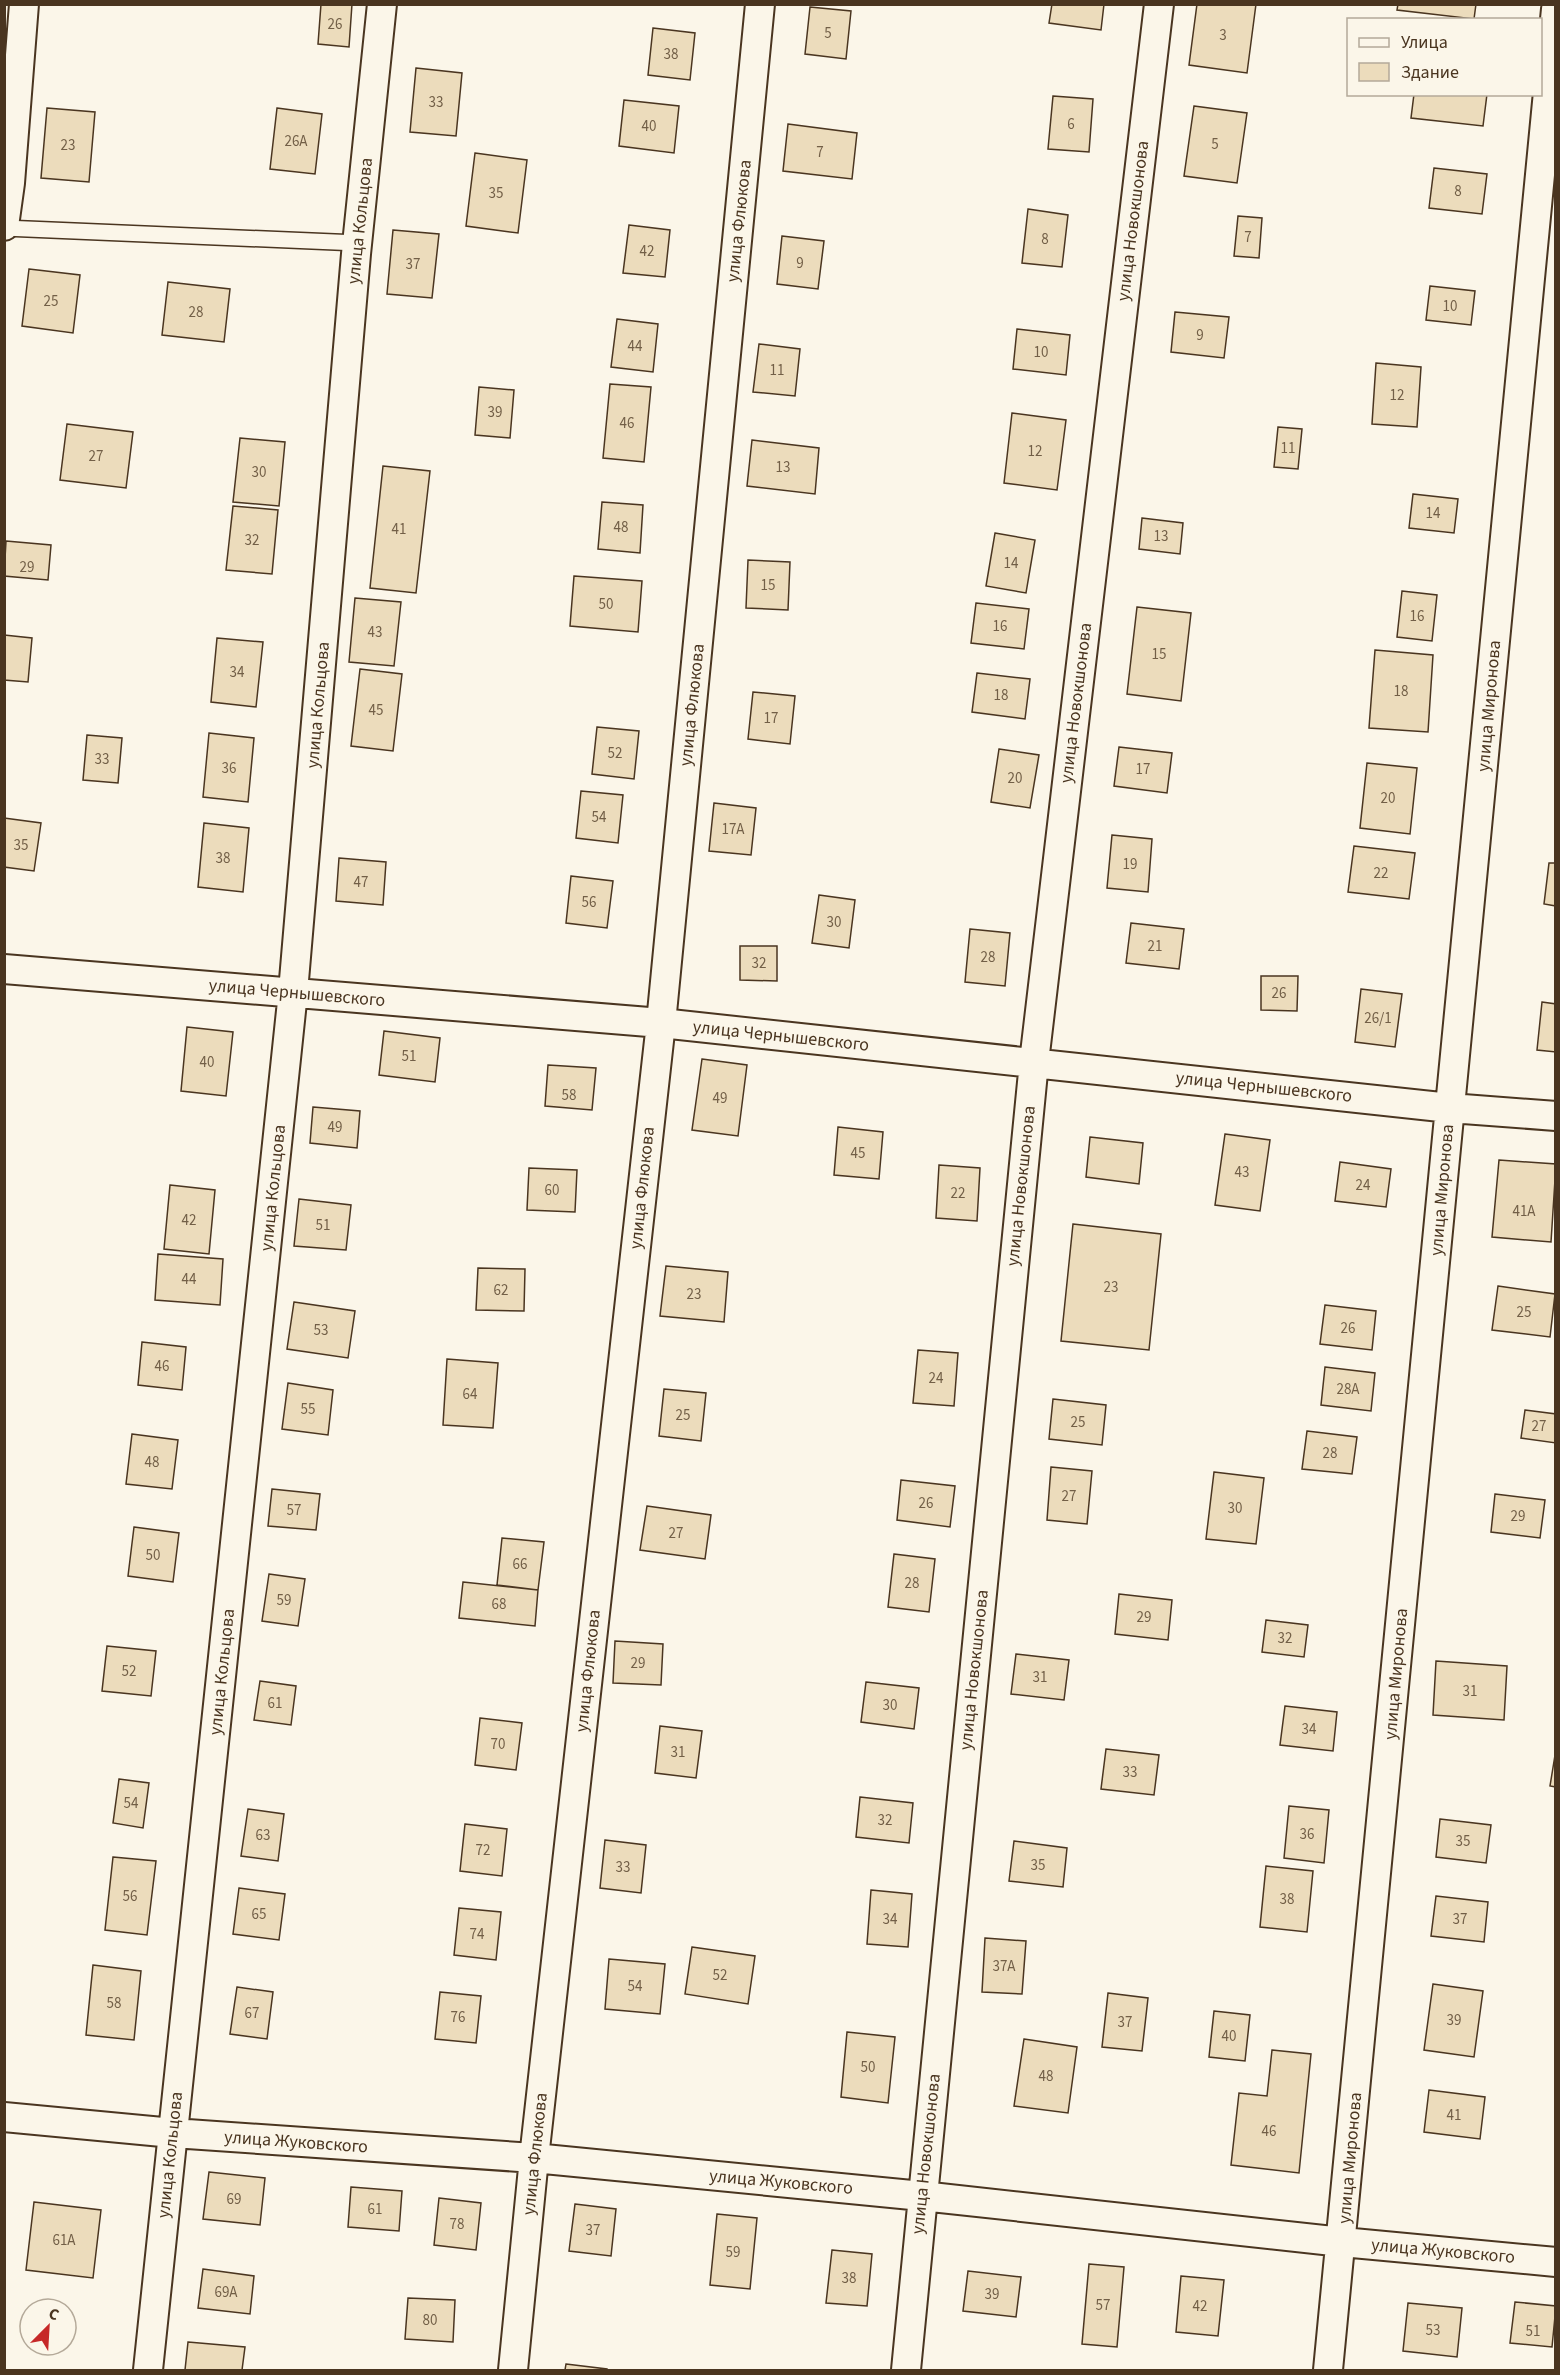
<svg xmlns="http://www.w3.org/2000/svg" width="1560" height="2375" font-family="'Source Sans 3',sans-serif">
<style>
.building{fill:#ecdcbc;stroke:#4a3520;stroke-width:1.5}
.lines{fill:none;stroke-linecap:round;stroke-linejoin:round}
.service-casing{stroke:#4a3520;stroke-width:18}
.minor-casing{stroke:#4a3520;stroke-width:32}
.service{stroke:#fbf6e9;stroke-width:15}
.minor{stroke:#fbf6e9;stroke-width:28}
.labels{text-anchor:middle;dominant-baseline:central;stroke-width:4.5;stroke-linejoin:round;paint-order:stroke}
.number-label{font-size:15px;fill:#725f47}
.street-label{font-size:18px;fill:#4a3520;stroke:#fbf6e9}
</style>
<rect width="100%" height="100%" fill="#fbf6e9"/>
<!-- building -->
<path class="building" d="M321,4H352L349,47L318,44Z
M1052,4H1104L1101,30L1049,23Z
M1197,4H1256L1247,73L1189,65Z
M1398,4H1476L1474,19L1397,10Z
M810,7L851,11L846,59L805,54Z
M653,28L695,33L690,80L648,75Z
M416,68L462,73L456,136L410,132Z
M1414,94H1487L1483,126L1411,118Z
M1053,96L1093,99L1089,152L1048,149Z
M624,100L679,106L674,153L619,146Z
M1194,106L1247,113L1237,183L1184,176Z
M47,108L95,112L89,182L41,178Z
M277,108L322,114L315,174L270,169Z
M788,124L857,133L852,179L783,171Z
M475,153L527,160L518,233L466,226Z
M1434,168L1487,174L1482,214L1429,208Z
M1028,209L1068,215L1062,267L1022,263Z
M1238,216L1262,218L1259,258L1234,256Z
M629,225L670,230L665,277L623,273Z
M393,230L439,234L432,298L387,294Z
M782,236L824,241L818,289L777,284Z
M29,269L80,275L73,333L22,326Z
M168,282L230,289L224,342L162,335Z
M1430,286L1475,291L1471,325L1426,320Z
M1175,312L1229,317L1224,358L1171,352Z
M617,319L658,324L653,372L611,367Z
M1017,329L1070,335L1066,375L1013,369Z
M759,344L800,349L795,396L753,392Z
M1376,363L1421,367L1417,427L1372,424Z
M610,384L651,387L644,462L603,458Z
M479,387L514,390L510,438L475,435Z
M1012,413L1066,420L1057,490L1004,483Z
M67,424L133,432L126,488L60,480Z
M1278,427L1302,429L1298,469L1274,467Z
M240,438L285,442L279,506L233,502Z
M752,440L819,448L815,494L747,486Z
M383,466L430,471L416,593L370,588Z
M1413,494L1458,499L1454,533L1409,528Z
M602,502L643,505L640,553L598,549Z
M233,506L278,510L272,574L226,570Z
M1142,518L1183,523L1180,554L1139,549Z
M995,533L1035,540L1026,593L986,586Z
M6,541L51,545L48,580L4,576Z
M748,560L790,562L788,610L746,608Z
M574,576L642,581L638,632L570,626Z
M1402,591L1437,595L1432,641L1397,637Z
M355,598L401,602L394,666L349,662Z
M976,603L1029,609L1024,649L971,643Z
M1137,607L1191,613L1181,701L1127,694Z
M4,635L32,638L28,682L4,680Z
M217,638L263,642L256,707L211,702Z
M1375,650L1433,655L1428,732L1369,728Z
M360,669L402,674L393,751L351,746Z
M977,673L1030,679L1025,719L972,712Z
M753,692L795,696L790,744L748,739Z
M597,727L639,731L634,779L592,774Z
M209,733L254,738L248,802L203,797Z
M87,735L122,738L118,783L83,780Z
M1119,747L1172,753L1167,793L1114,786Z
M999,749L1039,755L1030,808L991,802Z
M1367,763L1417,768L1410,834L1360,828Z
M581,791L623,795L618,843L576,838Z
M714,803L756,808L751,855L709,851Z
M4,818L41,823L34,871L4,867Z
M204,823L249,828L243,892L198,887Z
M1112,835L1152,839L1148,892L1107,888Z
M1354,846L1415,853L1409,899L1348,892Z
M339,858L386,862L383,905L336,901Z
M1549,863H1556V906L1544,904Z
M571,876L613,881L607,928L566,923Z
M819,895L855,900L849,948L812,943Z
M1131,923L1184,929L1179,969L1126,963Z
M970,929L1010,933L1005,986L965,982Z
M740,946H777V981L740,980Z
M1261,976H1298L1297,1011L1261,1010Z
M1361,989L1402,994L1395,1047L1355,1042Z
M1542,1002L1556,1004V1052L1537,1050Z
M187,1027L233,1032L226,1096L181,1091Z
M384,1031L440,1038L435,1082L379,1075Z
M702,1059L747,1065L738,1136L692,1130Z
M548,1065L596,1068L592,1110L545,1106Z
M313,1107L360,1111L357,1148L310,1143Z
M838,1127L883,1132L879,1179L834,1175Z
M1225,1134L1270,1140L1260,1211L1215,1205Z
M1090,1137L1143,1143L1139,1184L1086,1177Z
M1499,1160L1556,1164L1551,1242L1492,1237Z
M1340,1162L1391,1169L1386,1207L1335,1201Z
M939,1165L980,1168L977,1221L936,1218Z
M529,1168L577,1170L575,1212L527,1210Z
M170,1185L215,1190L209,1254L164,1249Z
M299,1199L351,1205L346,1250L294,1246Z
M1073,1224L1161,1234L1149,1350L1061,1341Z
M158,1254L223,1259L220,1305L155,1300Z
M666,1266L728,1272L724,1322L660,1316Z
M478,1268L525,1269L524,1311L476,1310Z
M1498,1286L1555,1294L1550,1337L1492,1330Z
M294,1302L355,1311L348,1358L287,1349Z
M1325,1305L1376,1311L1372,1350L1320,1344Z
M142,1342L186,1347L182,1390L138,1385Z
M918,1350L958,1353L954,1406L913,1403Z
M447,1359L498,1363L493,1428L443,1425Z
M1325,1367L1375,1373L1371,1411L1321,1405Z
M288,1383L333,1390L328,1435L282,1429Z
M664,1389L706,1393L701,1441L659,1436Z
M1053,1399L1106,1405L1102,1445L1049,1439Z
M1525,1410L1556,1414V1443L1521,1438Z
M1307,1431L1357,1437L1352,1474L1302,1469Z
M132,1434L178,1440L172,1489L126,1484Z
M1051,1467L1092,1471L1087,1524L1047,1520Z
M1214,1472L1264,1478L1256,1544L1206,1539Z
M901,1480L955,1486L950,1527L897,1520Z
M272,1489L320,1494L316,1530L268,1526Z
M1495,1494L1545,1500L1540,1538L1491,1532Z
M647,1506L711,1515L705,1559L640,1550Z
M134,1527L179,1533L173,1582L128,1576Z
M502,1538L544,1542L538,1590L497,1585Z
M894,1554L935,1559L929,1612L888,1607Z
M269,1574L305,1579L298,1626L262,1621Z
M463,1582L538,1590L535,1626L459,1618Z
M1119,1594L1172,1600L1168,1640L1115,1634Z
M1266,1620L1308,1625L1304,1657L1262,1652Z
M615,1641L663,1644L661,1685L613,1683Z
M107,1646L156,1651L151,1696L102,1691Z
M1016,1654L1069,1660L1064,1700L1011,1694Z
M1436,1661L1507,1666L1504,1720L1433,1715Z
M260,1681L296,1686L291,1725L254,1720Z
M866,1682L919,1688L914,1729L861,1722Z
M1285,1706L1337,1712L1333,1751L1280,1745Z
M480,1718L522,1723L516,1770L475,1765Z
M660,1726L702,1731L696,1778L655,1773Z
M1106,1749L1159,1755L1154,1795L1101,1789Z
M1556,1749V1787L1550,1786Z
M119,1779L149,1783L143,1828L113,1823Z
M860,1797L913,1803L909,1843L856,1837Z
M1289,1806L1329,1810L1324,1863L1284,1858Z
M248,1809L284,1814L278,1861L241,1856Z
M1440,1819L1491,1825L1486,1863L1436,1857Z
M465,1824L507,1829L502,1876L460,1871Z
M605,1840L646,1845L641,1893L600,1888Z
M1014,1841L1067,1848L1063,1887L1009,1881Z
M113,1857L156,1861L147,1935L105,1930Z
M1266,1866L1313,1871L1307,1932L1260,1927Z
M239,1888L285,1894L279,1940L233,1934Z
M871,1890L912,1894L908,1947L867,1944Z
M1436,1896L1488,1902L1484,1942L1431,1936Z
M459,1908L501,1912L496,1960L454,1955Z
M985,1938L1026,1941L1022,1994L982,1992Z
M692,1947L755,1956L748,2004L685,1994Z
M609,1959L665,1964L660,2014L605,2009Z
M93,1965L141,1971L134,2040L86,2035Z
M1433,1984L1483,1991L1474,2057L1424,2050Z
M237,1987L273,1992L267,2039L230,2034Z
M440,1992L481,1996L476,2043L435,2039Z
M1108,1993L1148,1998L1142,2051L1102,2047Z
M1214,2011L1250,2015L1245,2061L1209,2057Z
M847,2032L895,2037L888,2103L841,2097Z
M1024,2039L1077,2047L1068,2113L1014,2106Z
M1272,2050L1311,2054L1299,2173L1231,2165L1239,2093L1267,2096Z
M1429,2090L1485,2097L1480,2139L1424,2132Z
M209,2172L265,2178L260,2225L203,2219Z
M351,2187L402,2191L399,2231L348,2227Z
M439,2198L481,2203L476,2250L434,2245Z
M34,2202L101,2210L93,2278L26,2270Z
M575,2204L616,2209L611,2256L569,2251Z
M717,2214L757,2218L750,2289L710,2285Z
M832,2250L872,2254L867,2306L826,2303Z
M1089,2264L1124,2267L1117,2347L1082,2344Z
M203,2269L254,2276L250,2314L198,2308Z
M968,2271L1021,2277L1016,2317L963,2311Z
M1181,2276L1224,2280L1218,2336L1176,2332Z
M408,2298L455,2300L453,2342L405,2339Z
M1515,2302L1556,2306L1552,2347L1510,2343Z
M1408,2303L1462,2308L1457,2357L1403,2351Z
M188,2342L245,2347L242,2370H185Z
M566,2364L607,2369V2370H565Z"/>
<g class="lines">
<defs>
<path id="service" d="M4,228L358,243"/>
<path id="minor" d="M4,226L10,183L24,4
M4,969L661,1023L1450,1108L1556,1116
M4,2117L173,2133L534,2158L922,2196L1342,2242L1556,2262
M148,2370L293,992L356,254L382,4
M513,2370L534,2158L661,1023L760,4
M906,2370L1034,1062L1159,4
M1328,2370L1556,9"/>
</defs>
<!-- service casing -->
<use href="#service" class="service-casing"/>
<!-- minor casing -->
<use href="#minor" class="minor-casing"/>
<!-- service -->
<use href="#service" class="service"/>
<!-- minor -->
<use href="#minor" class="minor"/>
</g>
<g class="labels">
<!-- number labels -->
<g class="number-label">
<text x="335" y="24">26</text>
<text x="828" y="33">5</text>
<text x="1223" y="35">3</text>
<text x="671" y="54">38</text>
<text x="436" y="102">33</text>
<text x="1071" y="124">6</text>
<text x="649" y="126">40</text>
<text x="296" y="141">26А</text>
<text x="1215" y="144">5</text>
<text x="68" y="145">23</text>
<text x="820" y="152">7</text>
<text x="1458" y="191">8</text>
<text x="496" y="193">35</text>
<text x="1248" y="237">7</text>
<text x="1045" y="239">8</text>
<text x="647" y="251">42</text>
<text x="800" y="263">9</text>
<text x="413" y="264">37</text>
<text x="51" y="301">25</text>
<text x="1450" y="306">10</text>
<text x="196" y="312">28</text>
<text x="1200" y="335">9</text>
<text x="635" y="346">44</text>
<text x="1041" y="352">10</text>
<text x="777" y="370">11</text>
<text x="1397" y="395">12</text>
<text x="495" y="412">39</text>
<text x="627" y="423">46</text>
<text x="1288" y="448">11</text>
<text x="1035" y="451">12</text>
<text x="96" y="456">27</text>
<text x="783" y="467">13</text>
<text x="259" y="472">30</text>
<text x="1433" y="513">14</text>
<text x="621" y="527">48</text>
<text x="399" y="529">41</text>
<text x="1161" y="536">13</text>
<text x="252" y="540">32</text>
<text x="1011" y="563">14</text>
<text x="27" y="567">29</text>
<text x="768" y="585">15</text>
<text x="606" y="604">50</text>
<text x="1417" y="616">16</text>
<text x="1000" y="626">16</text>
<text x="375" y="632">43</text>
<text x="1159" y="654">15</text>
<text x="237" y="672">34</text>
<text x="1401" y="691">18</text>
<text x="1001" y="695">18</text>
<text x="376" y="710">45</text>
<text x="771" y="718">17</text>
<text x="615" y="753">52</text>
<text x="102" y="759">33</text>
<text x="229" y="768">36</text>
<text x="1143" y="769">17</text>
<text x="1015" y="778">20</text>
<text x="1388" y="798">20</text>
<text x="599" y="817">54</text>
<text x="733" y="829">17А</text>
<text x="21" y="845">35</text>
<text x="223" y="858">38</text>
<text x="1130" y="864">19</text>
<text x="1381" y="873">22</text>
<text x="361" y="882">47</text>
<text x="589" y="902">56</text>
<text x="834" y="922">30</text>
<text x="1155" y="946">21</text>
<text x="988" y="957">28</text>
<text x="759" y="963">32</text>
<text x="1279" y="993">26</text>
<text x="1378" y="1018">26/1</text>
<text x="409" y="1056">51</text>
<text x="207" y="1062">40</text>
<text x="569" y="1095">58</text>
<text x="720" y="1098">49</text>
<text x="335" y="1127">49</text>
<text x="858" y="1153">45</text>
<text x="1242" y="1172">43</text>
<text x="1363" y="1185">24</text>
<text x="552" y="1190">60</text>
<text x="958" y="1193">22</text>
<text x="1524" y="1211">41А</text>
<text x="189" y="1220">42</text>
<text x="323" y="1225">51</text>
<text x="189" y="1279">44</text>
<text x="1111" y="1287">23</text>
<text x="501" y="1290">62</text>
<text x="694" y="1294">23</text>
<text x="1524" y="1312">25</text>
<text x="1348" y="1328">26</text>
<text x="321" y="1330">53</text>
<text x="162" y="1366">46</text>
<text x="936" y="1378">24</text>
<text x="1348" y="1389">28А</text>
<text x="470" y="1394">64</text>
<text x="308" y="1409">55</text>
<text x="683" y="1415">25</text>
<text x="1078" y="1422">25</text>
<text x="1539" y="1426">27</text>
<text x="1330" y="1453">28</text>
<text x="152" y="1462">48</text>
<text x="1069" y="1496">27</text>
<text x="926" y="1503">26</text>
<text x="1235" y="1508">30</text>
<text x="294" y="1510">57</text>
<text x="1518" y="1516">29</text>
<text x="676" y="1533">27</text>
<text x="153" y="1555">50</text>
<text x="520" y="1564">66</text>
<text x="912" y="1583">28</text>
<text x="284" y="1600">59</text>
<text x="499" y="1604">68</text>
<text x="1144" y="1617">29</text>
<text x="1285" y="1638">32</text>
<text x="638" y="1663">29</text>
<text x="129" y="1671">52</text>
<text x="1040" y="1677">31</text>
<text x="1470" y="1691">31</text>
<text x="275" y="1703">61</text>
<text x="890" y="1705">30</text>
<text x="1309" y="1729">34</text>
<text x="498" y="1744">70</text>
<text x="678" y="1752">31</text>
<text x="1130" y="1772">33</text>
<text x="131" y="1803">54</text>
<text x="885" y="1820">32</text>
<text x="1307" y="1834">36</text>
<text x="263" y="1835">63</text>
<text x="1463" y="1841">35</text>
<text x="483" y="1850">72</text>
<text x="1038" y="1865">35</text>
<text x="623" y="1867">33</text>
<text x="130" y="1896">56</text>
<text x="1287" y="1899">38</text>
<text x="259" y="1914">65</text>
<text x="890" y="1919">34</text>
<text x="1460" y="1919">37</text>
<text x="477" y="1934">74</text>
<text x="1004" y="1966">37А</text>
<text x="720" y="1975">52</text>
<text x="635" y="1986">54</text>
<text x="114" y="2003">58</text>
<text x="252" y="2013">67</text>
<text x="458" y="2017">76</text>
<text x="1454" y="2020">39</text>
<text x="1125" y="2022">37</text>
<text x="1229" y="2036">40</text>
<text x="868" y="2067">50</text>
<text x="1046" y="2076">48</text>
<text x="1454" y="2115">41</text>
<text x="1269" y="2131">46</text>
<text x="234" y="2199">69</text>
<text x="375" y="2209">61</text>
<text x="457" y="2224">78</text>
<text x="593" y="2230">37</text>
<text x="64" y="2240">61А</text>
<text x="733" y="2252">59</text>
<text x="849" y="2278">38</text>
<text x="226" y="2292">69А</text>
<text x="992" y="2294">39</text>
<text x="1103" y="2305">57</text>
<text x="1200" y="2306">42</text>
<text x="430" y="2320">80</text>
<text x="1433" y="2330">53</text>
<text x="1533" y="2331">51</text>
</g>
<!-- street labels -->
<g class="street-label">
<text transform="translate(360 221) rotate(-84)">улица Кольцова</text>
<text transform="translate(739 221) rotate(-84)">улица Флюкова</text>
<text transform="translate(1133 221) rotate(-83)">улица Новокшонова</text>
<text transform="translate(1076 703) rotate(-83)">улица Новокшонова</text>
<text transform="translate(318 705) rotate(-85)">улица Кольцова</text>
<text transform="translate(692 705) rotate(-84)">улица Флюкова</text>
<text transform="translate(1489 706) rotate(-85)">улица Миронова</text>
<text transform="translate(297 993) rotate(5)">улица Чернышевского</text>
<text transform="translate(781 1036) rotate(6)">улица Чернышевского</text>
<text transform="translate(1264 1087) rotate(6)">улица Чернышевского</text>
<text transform="translate(1021 1186) rotate(-84)">улица Новокшонова</text>
<text transform="translate(273 1188) rotate(-84)">улица Кольцова</text>
<text transform="translate(642 1188) rotate(-84)">улица Флюкова</text>
<text transform="translate(1442 1190) rotate(-85)">улица Миронова</text>
<text transform="translate(974 1670) rotate(-84)">улица Новокшонова</text>
<text transform="translate(588 1671) rotate(-84)">улица Флюкова</text>
<text transform="translate(222 1672) rotate(-84)">улица Кольцова</text>
<text transform="translate(1396 1674) rotate(-85)">улица Миронова</text>
<text transform="translate(296 2142) rotate(4)">улица Жуковского</text>
<text transform="translate(535 2154) rotate(-84)">улица Флюкова</text>
<text transform="translate(926 2154) rotate(-84)">улица Новокшонова</text>
<text transform="translate(170 2155) rotate(-84)">улица Кольцова</text>
<text transform="translate(1350 2158) rotate(-85)">улица Миронова</text>
<text transform="translate(781 2182) rotate(5)">улица Жуковского</text>
<text transform="translate(1443 2251) rotate(5)">улица Жуковского</text>
</g>
</g>
<!-- border -->
<rect width="1560" height="2375" fill="none" stroke="#4a3520" stroke-width="12"/>
<!-- legend -->
<rect x="1347" y="18" width="195" height="78" fill="#fbf6e9" stroke="#b4a999" stroke-width="1.5"/>
<rect x="1359" y="38" width="30" height="9" fill="#fbf6e9" stroke="#b4a999" stroke-width="1.5"/>
<text x="1401" y="48" font-size="18" fill="#4a3520">Улица</text>
<rect x="1359" y="63" width="30" height="18" fill="#ecdcbc" stroke="#b4a999" stroke-width="1.5"/>
<text x="1401" y="78" font-size="18" fill="#4a3520">Здание</text>
<!-- north arrow -->
<g transform="translate(48 2327) rotate(24)"><circle r="28" fill="#fbf6e9" stroke="#b4a999" stroke-width="1.5"/>
<path d="M0-4.5L10 22L0 15L-10 22Z" fill="#c62828"/>
<text y="-9" font-size="16" font-weight="bold" text-anchor="middle" fill="#4a3520">С</text>
</g>
</svg>
